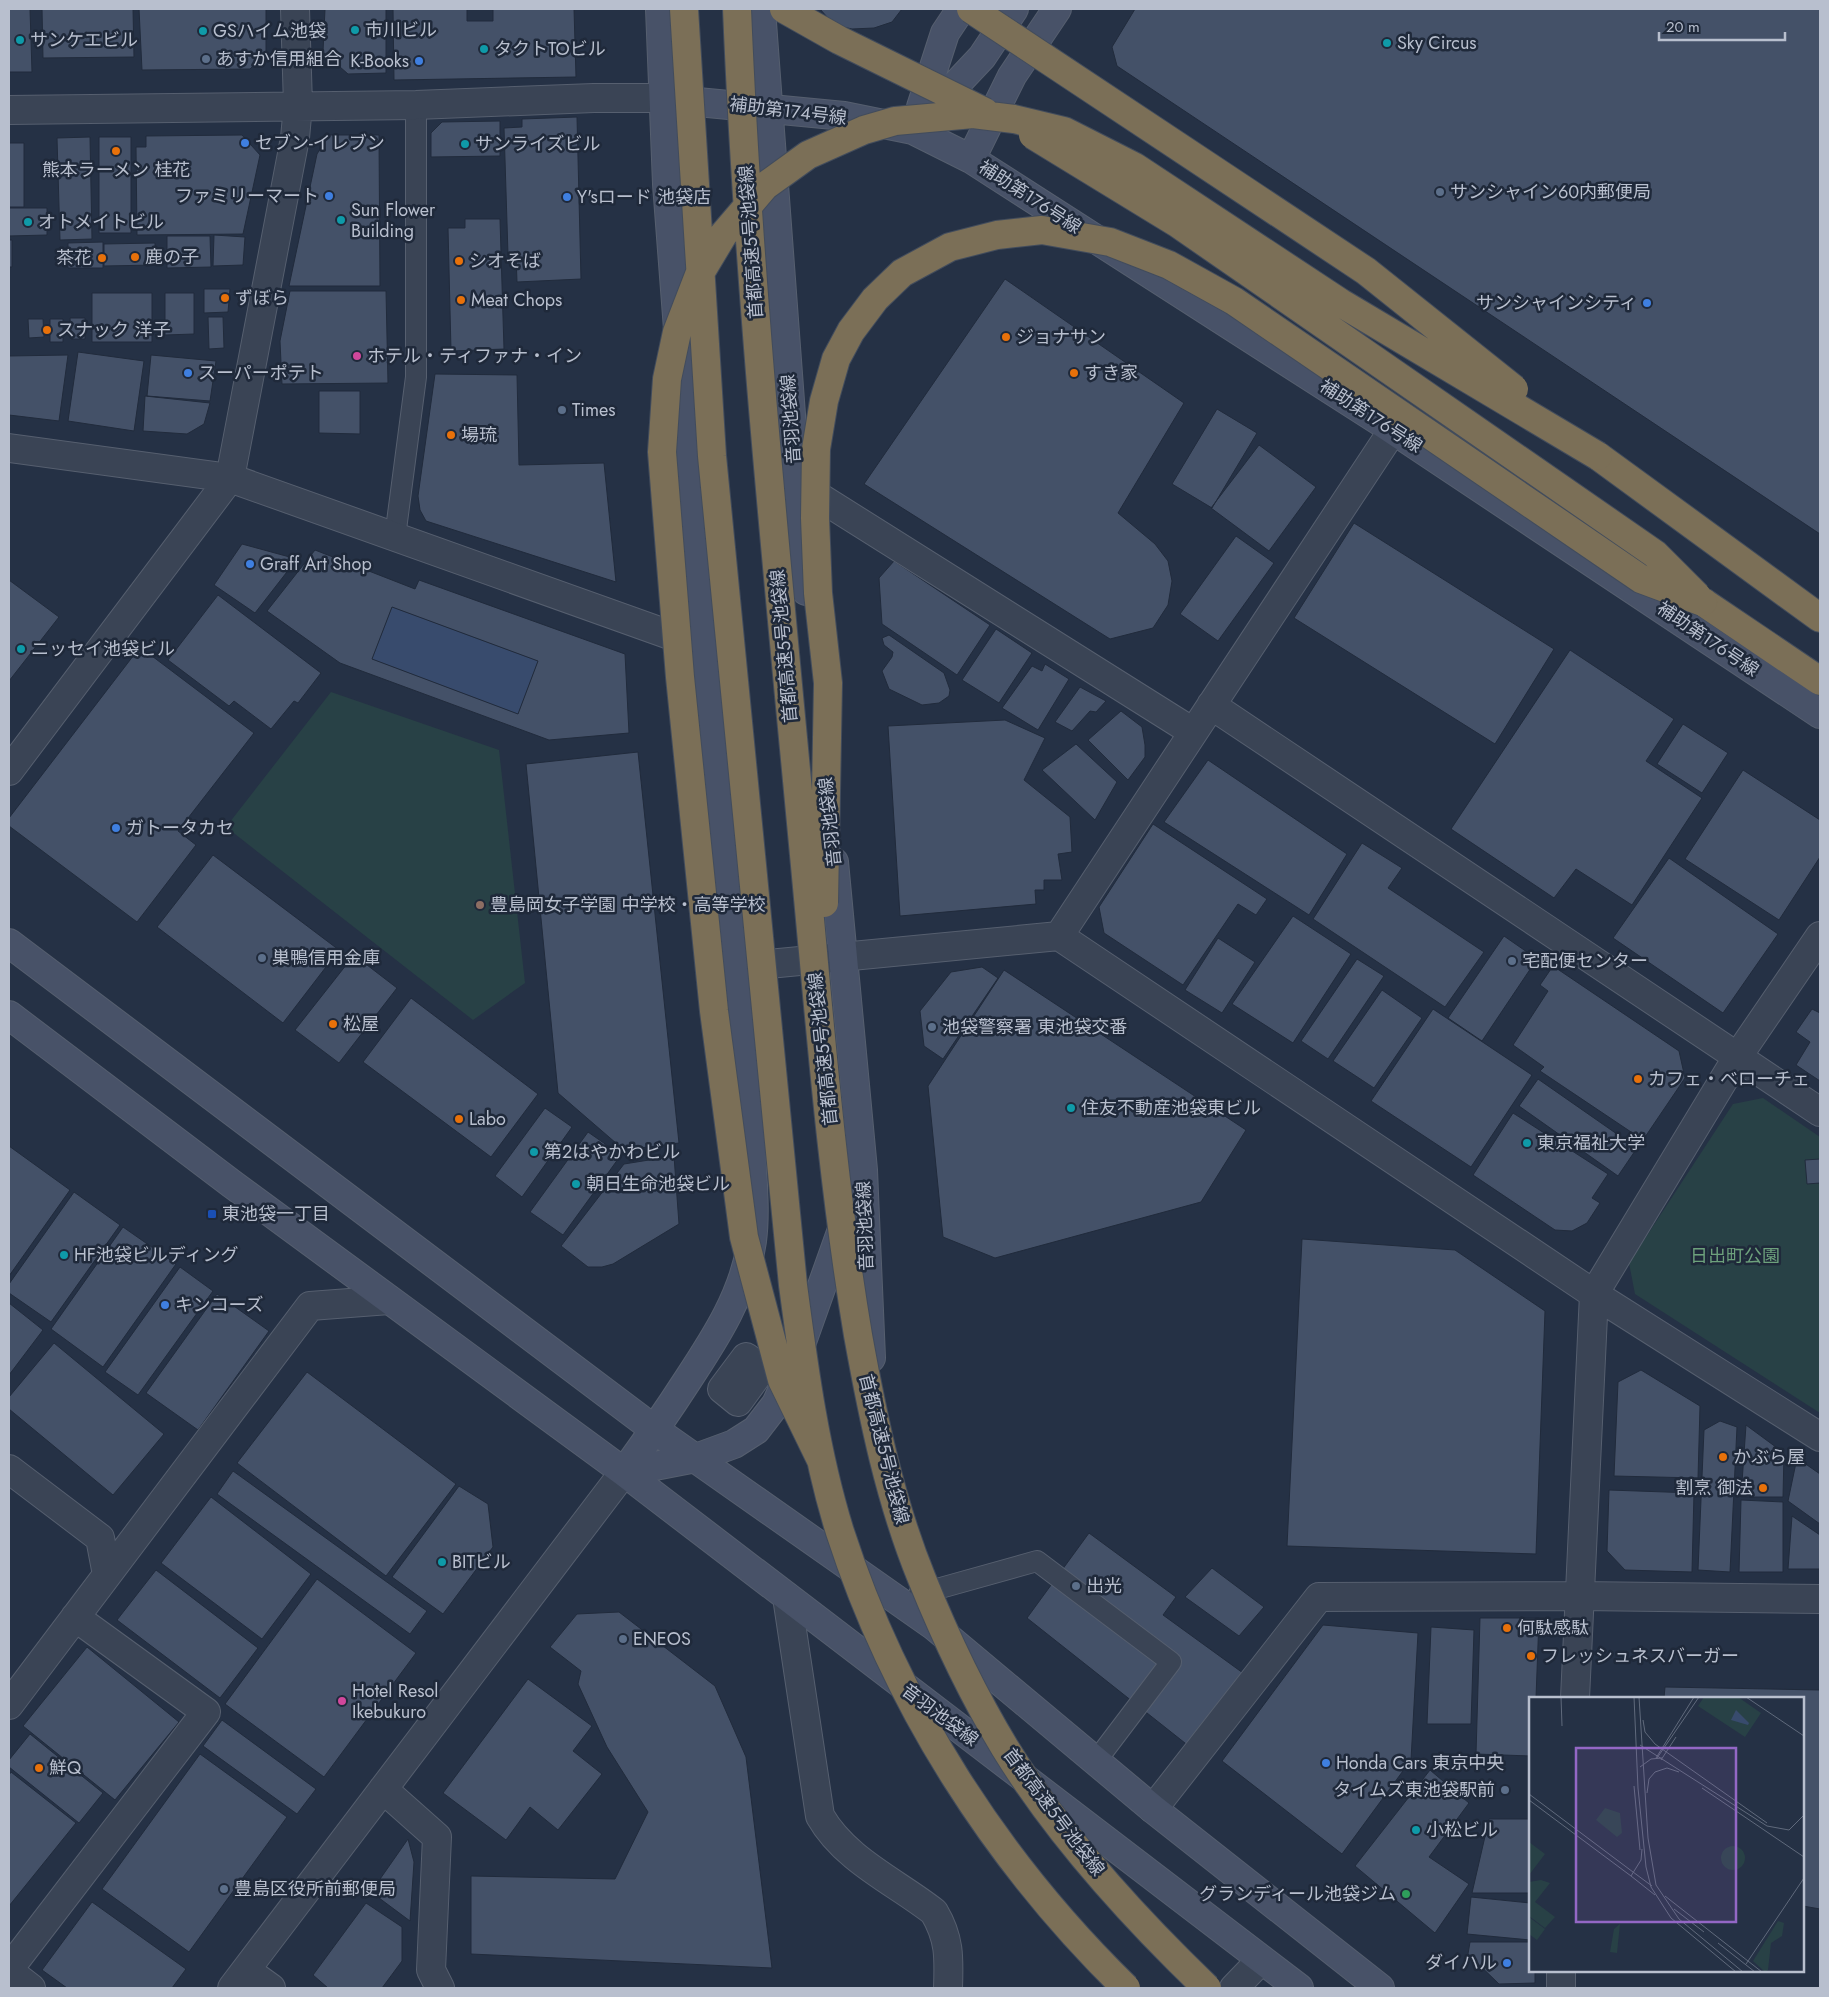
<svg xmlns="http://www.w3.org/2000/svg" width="1829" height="1997" font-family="Jost,'Noto Sans JP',sans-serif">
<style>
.green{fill:#284146}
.water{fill:#384b6d}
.building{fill:#445168;stroke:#212b3c;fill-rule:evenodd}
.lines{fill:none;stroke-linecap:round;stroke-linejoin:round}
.lane-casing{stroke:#565f6f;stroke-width:22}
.street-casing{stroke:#565f6f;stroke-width:30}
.secondary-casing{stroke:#565f6f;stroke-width:30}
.highway-casing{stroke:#424c5c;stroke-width:30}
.lane{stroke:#3a4455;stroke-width:20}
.street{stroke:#3a4455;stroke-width:28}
.secondary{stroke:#485268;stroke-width:28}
.highway{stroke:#7b6f57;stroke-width:28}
.highway-bridge-casing{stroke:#424c5c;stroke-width:30;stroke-linecap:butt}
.highway-bridge{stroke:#7b6f57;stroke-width:28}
.culture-dot{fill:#0f9aa8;stroke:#1f293a;stroke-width:2}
.service-dot{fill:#5c6f8a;stroke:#1f293a;stroke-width:2}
.shop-dot{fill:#3f7fe0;stroke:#1f293a;stroke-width:2}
.food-dot{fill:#e8710a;stroke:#1f293a;stroke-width:2}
.hotel-dot{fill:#d1479c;stroke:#1f293a;stroke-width:2}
.education-dot{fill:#8d6e63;stroke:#1f293a;stroke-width:2}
.transit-dot{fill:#1a4fb4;stroke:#1f293a;stroke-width:2}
.leisure-dot{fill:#2e9e5b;stroke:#1f293a;stroke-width:2}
.labels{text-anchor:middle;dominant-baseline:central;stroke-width:5;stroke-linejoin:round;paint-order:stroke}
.poi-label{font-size:18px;fill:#b8bfce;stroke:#1f293a;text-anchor:start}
.street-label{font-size:18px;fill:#b8bfce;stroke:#1f293a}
.park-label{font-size:18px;fill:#6da17c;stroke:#1f293a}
.inset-road{fill:none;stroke:#606a7c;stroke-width:1}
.view{fill:#9367c5;fill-opacity:0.15;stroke:#9367c5;stroke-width:2.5}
.inset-edge{fill:none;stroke:#b8bfce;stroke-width:2.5}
</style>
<rect width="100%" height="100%" fill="#253145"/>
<!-- green -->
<path class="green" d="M331,692L499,750L525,983L473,1020L226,827Z
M1763,1098L1820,1137V1413L1635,1294L1629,1263L1733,1104Z"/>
<!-- water -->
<path class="water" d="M392,607L538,661L518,714L372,659Z"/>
<!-- building -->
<path class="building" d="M9,9H30L32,72H9Z
M42,9H133L134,57L43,58Z
M139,9H266V53L250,69L142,70Z
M325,9H386V73L348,74L323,52Z
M393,9H467V21H493V9H574L576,77L394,80Z
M820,9H902L892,22L874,28L852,29L834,25Z
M1135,9H1820V534L1117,66L1112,47Z
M577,117L581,279L517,282L516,255H508L504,128L522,127V119Z
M500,121V156L431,157V133L442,122Z
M242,135L260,155L243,234L137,235L136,147H146V136Z
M329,135H379L380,286H289L317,154Z
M90,137L92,239L60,240L57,138Z
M99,137H131V233H99Z
M9,143H24V207H9Z
M9,208H47V235L9,236Z
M465,219H500L504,349L451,351L448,228H465Z
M214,235L245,237L243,265L213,266Z
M167,236H210L211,267L167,268Z
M9,240H12V267H9Z
M103,242V268H68V243Z
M155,243V265L104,266V244Z
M1005,279L1184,403L1118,513L1155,544L1168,561L1172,581L1168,605L1153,628L1110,639L864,484Z
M204,289H230L228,312L204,313Z
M290,291H386L388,383L282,384L280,341Z
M92,293H152V342H92Z
M165,293H194V334L165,335Z
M208,317H223L224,348L209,349Z
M70,318H85V339H71Z
M28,319H43L44,337L29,338Z
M50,319H63V342H50Z
M78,352L144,361L134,431L68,421Z
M68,355L59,421L9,415V356Z
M151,355L216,361L210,401L147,396Z
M435,374L517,375L519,465L604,463L616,582L426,521L420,510L418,496Z
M319,391H360V434L319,433Z
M145,396L210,403L204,424L187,434L143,431Z
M1217,409L1257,433L1212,508L1172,484Z
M1259,445L1316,487L1269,551L1211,508Z
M1354,523L1554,649L1495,744L1294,618Z
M1236,536L1274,563L1218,641L1180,614Z
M242,544L297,559L255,613L214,585Z
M315,550L415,589L419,580L625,654L629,733L549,740L340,663L267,611ZM392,607L538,661L518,714L372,659Z
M894,561L990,625L957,675L882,624L879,578Z
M9,580L59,617L9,681Z
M218,595L321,673L298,703L294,701L271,729L234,701L229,706L168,660Z
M996,629L1032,653L999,703L962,680Z
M889,635L944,673L950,690L949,696L939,703L922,705L889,689L882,671L892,657L893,652L884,645L882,638Z
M140,647L254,733L178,831L196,845L137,922L9,826V818Z
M1570,650L1674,719L1646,761L1702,798L1632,905L1576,869L1554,898L1451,829Z
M1045,664L1069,679L1038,730L1002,708L1032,666L1042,671Z
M1080,687L1106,701L1096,712L1090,711L1072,731L1055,722Z
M1121,711L1142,727L1145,745V757L1128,780L1088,740Z
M1005,720L1045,738L1024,780L1070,817L1072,852L1058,854L1062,880H1044V890H1035L1036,904L900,916L888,726Z
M1683,724L1728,753L1702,793L1657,764Z
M1076,744L1117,782L1095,820L1042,770Z
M638,752L679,1143L624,1150L558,1093L526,764Z
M1208,760L1347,854L1309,915L1164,822Z
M1743,770L1820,820V857L1779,920L1685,859Z
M1153,824L1267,899L1256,915L1238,904L1183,985L1104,933L1099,907Z
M1362,843L1402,868L1388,888L1484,952L1445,1007L1313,919Z
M213,855L339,950L283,1023L157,927Z
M1669,858L1778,934L1723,1013L1613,938Z
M1293,916L1351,954L1293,1043L1232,1004Z
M1504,936L1537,959L1482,1041L1448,1018Z
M1218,938L1255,962L1222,1013L1185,990Z
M354,955L397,988L339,1063L295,1030Z
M1357,959L1384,976L1328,1059L1301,1041Z
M1553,966L1679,1051L1685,1078L1643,1140L1540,1071L1544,1067L1513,1045L1548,991L1540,985Z
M982,967L998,978L943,1059L924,1046L920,1011L951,972Z
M1004,970L1246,1130L1201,1202L995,1258L943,1237L928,1086Z
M1382,990L1422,1018L1374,1088L1333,1061Z
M411,998L538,1094L491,1157L363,1062Z
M1433,1009L1532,1075L1471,1167L1371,1101Z
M1812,1009L1820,1013V1081L1796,1065L1810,1042L1796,1032Z
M1538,1079L1637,1148L1618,1176L1519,1106Z
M545,1108L572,1127L522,1197L495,1176Z
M1513,1113L1608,1174L1592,1198L1600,1203L1587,1223L1572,1231L1555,1230L1473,1175Z
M588,1132L621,1155L563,1235L530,1212Z
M9,1146L70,1190L9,1276Z
M674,1156L679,1224L613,1264L602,1267H588L561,1246L624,1164Z
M1820,1159V1183L1807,1184L1805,1160Z
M74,1192L120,1225L51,1322L9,1293V1284Z
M123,1227L176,1264L103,1367L51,1329Z
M1302,1239L1455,1250L1545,1311L1536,1554L1287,1546Z
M180,1267L213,1291L138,1395L105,1372Z
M217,1294L269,1331L198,1430L146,1393Z
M9,1303L43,1330L9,1375Z
M54,1343L164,1434L113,1495L9,1409V1397Z
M1641,1370L1700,1406L1698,1478L1614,1476L1618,1382Z
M307,1372L456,1484L386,1576L237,1463Z
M1720,1421L1737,1427L1730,1572L1698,1570L1704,1430Z
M1746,1425L1784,1453L1783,1497H1741Z
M1797,1458L1820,1474V1524L1788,1501Z
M233,1471L427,1611L410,1634L217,1494Z
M459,1486L488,1504L493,1547L443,1614L392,1577Z
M1609,1490L1694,1493L1692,1572L1625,1570L1607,1551Z
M211,1497L311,1574L262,1639L161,1563Z
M1741,1500L1783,1502V1572H1739Z
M1792,1516L1820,1535V1569H1788Z
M1089,1533L1176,1597L1163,1615L1243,1673L1190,1747L1027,1618Z
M1212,1568L1264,1607L1239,1636L1185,1597Z
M156,1570L258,1648L220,1698L117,1620Z
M317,1579L416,1653L324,1777L225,1704Z
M619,1612L715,1686L746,1757L772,1968L471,1954V1876L615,1879L648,1812L607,1747L578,1684L581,1671L550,1647L577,1614Z
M1480,1618H1539L1536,1698H1530V1756L1476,1754Z
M1323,1625L1418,1633L1411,1760L1342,1854L1222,1761Z
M1431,1627L1474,1630L1471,1724H1427Z
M87,1647L179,1722L115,1800L23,1726Z
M528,1679L592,1726L573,1751L602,1774L558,1830L530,1807L506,1840L443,1793Z
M1665,1687L1820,1690V1909L1803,1906V1698H1664Z
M222,1720L316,1789L297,1814L203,1746Z
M30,1734L103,1793L79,1823L9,1767V1760Z
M200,1754L287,1817L189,1952L102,1889Z
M1430,1770L1469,1803L1429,1857L1469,1884L1435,1933L1355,1866Z
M11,1772L76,1823L9,1906V1775Z
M1489,1819H1530V1893H1472Z
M408,1839L414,1862L410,1921L371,1892Z
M1471,1897L1530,1903V1940L1467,1934Z
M92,1902L186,1969L172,1988H67L42,1970Z
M366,1903L402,1927V1961L382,1988H328L313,1975Z
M1470,1942H1530V1971H1535V1983L1499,1984L1468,1954Z"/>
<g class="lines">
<defs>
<path id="lane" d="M395,537L416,377V105
M919,1594L1037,1561L1171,1662L1096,1761"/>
<path id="street" d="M9,110L416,105L594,98H662
M9,448L230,478L698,645
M797,483L1193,732
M1211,705L1820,1112
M9,771L230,478L295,138L298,105L295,9
M1059,936L1393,430
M738,967L1059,936L1594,1294L1820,1437
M746,1357L762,1369L738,1402L722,1389Z
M9,1469L100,1538L107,1575
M787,1597L820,1816C845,1860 896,1882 934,1912C950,1939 949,1958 948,1988
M1575,1698L1594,1294L1738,1056L1820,936
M9,1705L310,1306L389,1300
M383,1789L437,1837L431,1970L440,1988
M1153,1809L1319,1597L1580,1596L1820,1599
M9,1969L206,1712L75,1617
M246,1970L271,1988
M9,1971L31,1988
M232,1988L624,1472
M1234,1988L1261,1960
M1561,1988V1971"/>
<path id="secondary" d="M761,9L796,482L806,591
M666,99L844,116L913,130L971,159L1384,424L1820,714
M921,107L945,33L961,9
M931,111L982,57L1014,9
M971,159L1012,76L1057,9
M834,862L863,1170L871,1358
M9,943L655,1430L934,1626L1153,1809L1380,1988
M9,1015L232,1184L624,1472L1299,1988
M624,1472C646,1442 667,1412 687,1381C716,1337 744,1294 752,1241C756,1210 752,1177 751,1146L702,646L667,184L660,9
M624,1472L696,1458L734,1444L756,1430L776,1404L793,1367L845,1221"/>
<path id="highway" d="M1598,456L1820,618
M1703,602L1820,681"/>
</defs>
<!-- lane casing -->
<use href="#lane" class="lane-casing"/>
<!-- street casing -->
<use href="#street" class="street-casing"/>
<!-- secondary casing -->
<use href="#secondary" class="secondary-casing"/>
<!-- highway casing -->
<use href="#highway" class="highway-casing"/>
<!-- lane -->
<use href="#lane" class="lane"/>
<!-- street -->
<use href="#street" class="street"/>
<!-- secondary -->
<use href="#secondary" class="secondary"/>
<!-- highway -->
<use href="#highway" class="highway"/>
<defs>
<path id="highway-bridge" d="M684,9L712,456L793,1285C804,1368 815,1452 840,1532C896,1705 997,1862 1126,1988
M737,9C749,302 780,595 807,887C821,1037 833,1187 858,1335C873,1418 890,1501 922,1579C945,1636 973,1695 1005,1748C1059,1836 1133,1917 1207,1988
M784,9L839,40L985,112
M971,9L1366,271L1514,389
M1033,135L1177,223L1655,554L1697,596
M824,903L828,683L818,593L815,518L816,449L824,401L836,359L851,331L875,299L902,273L950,247L997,235L1042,230L1110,242L1169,265L1234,301L1641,579L1703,602
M821,1460L782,1380L744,1237L714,1011L680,677L662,452L667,379L677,332L699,275L723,235L765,186L808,155L864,130L895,121L973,114L1014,119L1064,131L1135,167L1341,303L1598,456"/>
</defs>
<!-- highway-bridge casing -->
<use href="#highway-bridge" class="highway-bridge-casing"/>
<!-- highway-bridge -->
<use href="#highway-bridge" class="highway-bridge"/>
</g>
<!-- markers -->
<g class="culture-dot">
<circle cx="355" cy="30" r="5"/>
<circle cx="203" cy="31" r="5"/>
<circle cx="20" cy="40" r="5"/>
<circle cx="1387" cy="43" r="5"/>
<circle cx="484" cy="49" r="5"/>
<circle cx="465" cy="144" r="5"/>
<circle cx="341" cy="220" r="5"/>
<circle cx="28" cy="222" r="5"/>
<circle cx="21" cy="649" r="5"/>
<circle cx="1071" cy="1108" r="5"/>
<circle cx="1527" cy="1143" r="5"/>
<circle cx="534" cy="1152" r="5"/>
<circle cx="576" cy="1184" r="5"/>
<circle cx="64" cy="1255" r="5"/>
<circle cx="442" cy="1562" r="5"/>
<circle cx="1416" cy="1830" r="5"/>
</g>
<g class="service-dot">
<circle cx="206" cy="59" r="5"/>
<circle cx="1440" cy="192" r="5"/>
<circle cx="562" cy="410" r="5"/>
<circle cx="262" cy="958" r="5"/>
<circle cx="1512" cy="961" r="5"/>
<circle cx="932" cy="1027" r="5"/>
<circle cx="1076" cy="1586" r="5"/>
<circle cx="623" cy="1639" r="5"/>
<circle cx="1505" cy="1790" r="5"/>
<circle cx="224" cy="1889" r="5"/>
</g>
<g class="shop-dot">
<circle cx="419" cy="61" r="5"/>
<circle cx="245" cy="143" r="5"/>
<circle cx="329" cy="196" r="5"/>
<circle cx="567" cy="197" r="5"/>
<circle cx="1647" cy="303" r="5"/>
<circle cx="188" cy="373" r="5"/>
<circle cx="250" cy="564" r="5"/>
<circle cx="116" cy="828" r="5"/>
<circle cx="165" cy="1305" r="5"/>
<circle cx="1326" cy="1763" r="5"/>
<circle cx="1507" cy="1963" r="5"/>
</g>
<g class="food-dot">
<circle cx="116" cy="151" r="5"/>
<circle cx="135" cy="257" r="5"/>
<circle cx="102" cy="258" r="5"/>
<circle cx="459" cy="261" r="5"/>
<circle cx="225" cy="298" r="5"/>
<circle cx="461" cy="300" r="5"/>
<circle cx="47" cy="330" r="5"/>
<circle cx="1006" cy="337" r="5"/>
<circle cx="1074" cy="373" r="5"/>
<circle cx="451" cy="435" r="5"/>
<circle cx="333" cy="1024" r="5"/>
<circle cx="1638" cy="1079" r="5"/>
<circle cx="459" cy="1119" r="5"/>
<circle cx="1723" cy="1457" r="5"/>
<circle cx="1763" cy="1488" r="5"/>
<circle cx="1507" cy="1628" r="5"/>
<circle cx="1531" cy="1656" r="5"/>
<circle cx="39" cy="1768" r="5"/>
</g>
<g class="hotel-dot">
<circle cx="357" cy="356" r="5"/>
<circle cx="342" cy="1701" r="5"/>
</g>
<circle class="education-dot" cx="480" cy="905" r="5"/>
<rect class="transit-dot" x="207" y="1209" width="10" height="10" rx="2.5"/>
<circle class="leisure-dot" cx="1406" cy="1894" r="5"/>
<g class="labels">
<!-- poi labels -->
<g class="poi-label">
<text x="365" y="30">市川ビル</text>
<text x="213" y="31">GSハイム池袋</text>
<text x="30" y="40">サンケエビル</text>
<text x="1397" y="43">Sky Circus</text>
<text x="494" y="49">タクトTOビル</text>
<text x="216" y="59">あすか信用組合</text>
<text x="409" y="61" text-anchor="end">K-Books</text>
<text x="255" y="143">セブン-イレブン</text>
<text x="475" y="144">サンライズビル</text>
<text x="116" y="170" text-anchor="middle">熊本ラーメン 桂花</text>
<text x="1450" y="192">サンシャイン６０内郵便局</text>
<text x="319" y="196" text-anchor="end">ファミリーマート</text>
<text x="577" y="197">Y'sロード 池袋店</text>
<text x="351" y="210">Sun Flower<tspan x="351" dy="21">Building</tspan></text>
<text x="38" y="222">オトメイトビル</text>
<text x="145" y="257">鹿の子</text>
<text x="92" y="258" text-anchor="end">茶花</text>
<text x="469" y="261">シオそば</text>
<text x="235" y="298">ずぼら</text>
<text x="471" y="300">Meat Chops</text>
<text x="1637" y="303" text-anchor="end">サンシャインシティ</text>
<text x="57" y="330">スナック 洋子</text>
<text x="1016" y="337">ジョナサン</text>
<text x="367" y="356">ホテル・ティファナ・イン</text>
<text x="198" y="373">スーパーポテト</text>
<text x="1084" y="373">すき家</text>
<text x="572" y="410">Times</text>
<text x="461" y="435">場琉</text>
<text x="260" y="564">Graff Art Shop</text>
<text x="31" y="649">ニッセイ池袋ビル</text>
<text x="126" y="828">ガトータカセ</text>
<text x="490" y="905">豊島岡女子学園 中学校・高等学校</text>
<text x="272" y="958">巣鴨信用金庫</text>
<text x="1522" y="961">宅配便センター</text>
<text x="343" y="1024">松屋</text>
<text x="942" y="1027">池袋警察署 東池袋交番</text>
<text x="1648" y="1079">カフェ・ベローチェ</text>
<text x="1081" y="1108">住友不動産池袋東ビル</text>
<text x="469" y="1119">Labo</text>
<text x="1537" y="1143">東京福祉大学</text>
<text x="544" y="1152">第2はやかわビル</text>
<text x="586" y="1184">朝日生命池袋ビル</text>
<text x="222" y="1214">東池袋一丁目</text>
<text x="74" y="1255">HF池袋ビルディング</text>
<text x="175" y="1305">キンコーズ</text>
<text x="1733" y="1457">かぶら屋</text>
<text x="1753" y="1488" text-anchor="end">割烹 御法</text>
<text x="452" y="1562">BITビル</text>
<text x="1086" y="1586">出光</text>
<text x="1517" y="1628">何駄感駄</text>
<text x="633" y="1639">ENEOS</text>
<text x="1541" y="1656">フレッシュネスバーガー</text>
<text x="352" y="1691">Hotel Resol<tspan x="352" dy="21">Ikebukuro</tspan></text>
<text x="1336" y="1763">Honda Cars 東京中央</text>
<text x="49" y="1768">鮮Q</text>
<text x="1495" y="1790" text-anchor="end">タイムズ東池袋駅前</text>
<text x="1426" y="1830">小松ビル</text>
<text x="234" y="1889">豊島区役所前郵便局</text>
<text x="1396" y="1894" text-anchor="end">グランディール池袋ジム</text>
<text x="1497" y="1963" text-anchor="end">ダイハル</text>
</g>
<!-- street labels -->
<g class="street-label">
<text transform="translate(788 111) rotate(7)">補助第174号線</text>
<text transform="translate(1030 197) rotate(33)">補助第176号線</text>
<text transform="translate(751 242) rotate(-94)">首都高速5号池袋線</text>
<text transform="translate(1371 416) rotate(33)">補助第176号線</text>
<text transform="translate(791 419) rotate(-94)">音羽池袋線</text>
<text transform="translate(1708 639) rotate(34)">補助第176号線</text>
<text transform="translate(784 646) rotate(-95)">首都高速5号池袋線</text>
<text transform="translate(830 822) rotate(-96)">音羽池袋線</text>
<text transform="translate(823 1049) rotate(-96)">首都高速5号池袋線</text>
<text transform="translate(865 1226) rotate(-92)">音羽池袋線</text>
<text transform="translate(884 1449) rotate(76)">首都高速5号池袋線</text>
<text transform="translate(940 1715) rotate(37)">音羽池袋線</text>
<text transform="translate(1054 1812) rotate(53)">首都高速5号池袋線</text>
</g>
<!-- park labels -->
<g class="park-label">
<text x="1735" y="1256">日出町公園</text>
</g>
</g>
<!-- overview -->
<g transform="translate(1529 1697)">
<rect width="275" height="275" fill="#253145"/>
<path d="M175,0H209L232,16L216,40L169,9ZM76,111L91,116L93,136L88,140L67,123ZM0,145L16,157L0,178ZM192 161a12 12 0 1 1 24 0a12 12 0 1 1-24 0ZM12,183L21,186L6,205L26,220L16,231L0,219V185ZM0,220L16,232L8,243L0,237ZM249,224L255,226L253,239L242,246L239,273L236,275L224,264ZM91,227L88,256L81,255L85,232Z" fill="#284146"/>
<path d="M207,13L220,26L219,28L202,23Z" fill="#384b6d"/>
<path class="inset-road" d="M32,0L33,29M105,0L109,91L117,170L122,190L142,221L207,275M110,0L119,141L127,188L150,222L214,275M217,0L275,39M114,23L116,35L126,47L238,126M111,48L238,129L260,133L275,118M127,61L165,0M128,61L170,0M132,63L147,40M111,70L122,62L133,61M105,89L111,153M173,91L275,160M118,96L120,82L126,75L138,71L150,75M0,97L104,175M0,103L102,179M104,175L123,189M102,179L112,163L113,152M102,179L126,198M136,199L233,275M145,212L175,235M189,246L226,275M217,267L275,181"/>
<path class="view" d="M47,51H207V225H47Z"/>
<rect width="275" height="275" class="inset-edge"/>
</g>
<!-- border -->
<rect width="1829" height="1997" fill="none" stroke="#b8bfce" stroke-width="20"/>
<!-- scale -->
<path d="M1659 32v8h126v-8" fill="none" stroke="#b8bfce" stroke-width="2.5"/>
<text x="1666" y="32" font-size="15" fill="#b8bfce" stroke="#1f293a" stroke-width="4" paint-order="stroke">20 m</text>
</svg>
